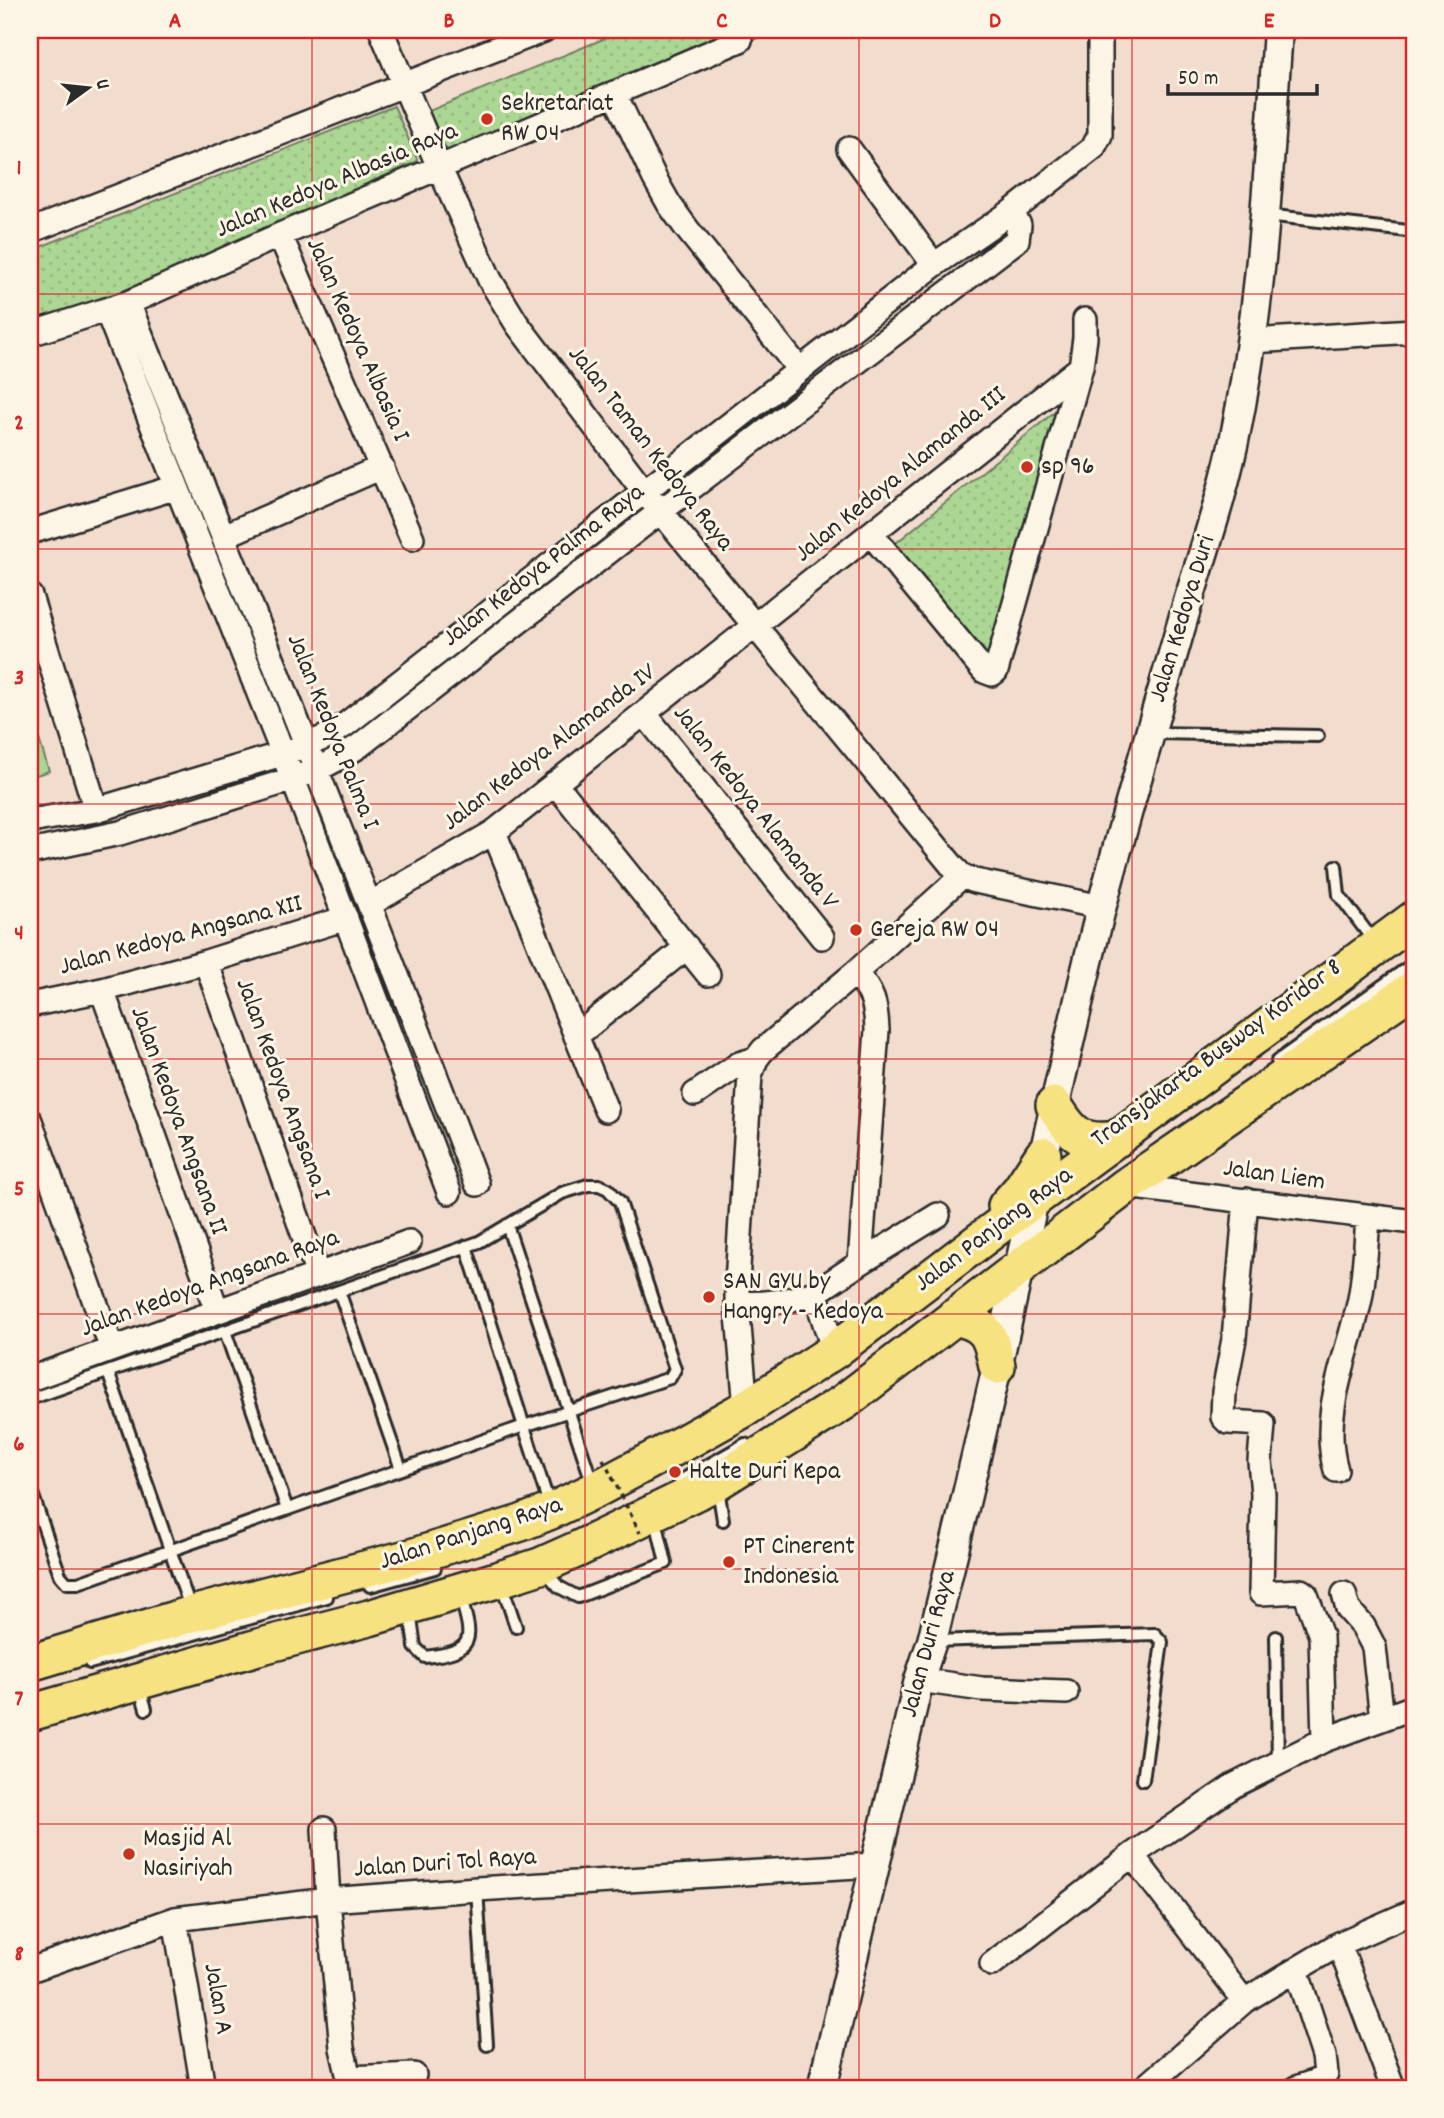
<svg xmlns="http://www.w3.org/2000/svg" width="1444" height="2118" font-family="Dekko,sans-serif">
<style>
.green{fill:url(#green-dots);stroke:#6c8060;stroke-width:2}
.pitch{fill:#acd694;stroke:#6c8060;stroke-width:2}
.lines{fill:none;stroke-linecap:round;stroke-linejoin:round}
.service-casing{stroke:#2b2b2b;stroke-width:16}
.minor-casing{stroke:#2b2b2b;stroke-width:28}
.tertiary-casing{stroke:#2b2b2b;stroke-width:33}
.primary-casing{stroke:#2b2b2b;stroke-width:40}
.service{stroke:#fcf5e5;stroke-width:10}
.minor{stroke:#fcf5e5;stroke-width:23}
.tertiary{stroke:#fcf5e5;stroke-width:28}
.primary{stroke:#f7e281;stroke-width:35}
.path-bridge{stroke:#2b2b2b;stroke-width:3.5;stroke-dasharray:5 5;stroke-linecap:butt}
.grid{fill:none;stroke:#d62828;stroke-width:2;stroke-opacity:0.55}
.poi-dot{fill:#c8321e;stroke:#fcf5e5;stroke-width:2.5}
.labels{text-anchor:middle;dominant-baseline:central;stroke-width:6;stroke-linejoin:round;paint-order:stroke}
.poi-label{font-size:26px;fill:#2b2b2b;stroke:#fcf5e5;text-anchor:start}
.street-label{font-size:26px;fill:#2b2b2b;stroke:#fcf5e5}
.neatline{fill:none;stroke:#d62828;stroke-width:2.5}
.grid-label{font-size:23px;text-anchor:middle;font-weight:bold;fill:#d62828}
</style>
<defs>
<pattern id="green-dots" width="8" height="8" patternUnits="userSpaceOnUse" patternTransform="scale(1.75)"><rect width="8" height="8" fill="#acd694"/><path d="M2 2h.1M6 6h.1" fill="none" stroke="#94b880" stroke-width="1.8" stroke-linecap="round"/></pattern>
</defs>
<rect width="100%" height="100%" fill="#f2dccd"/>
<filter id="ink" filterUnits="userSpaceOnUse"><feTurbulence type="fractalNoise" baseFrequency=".0143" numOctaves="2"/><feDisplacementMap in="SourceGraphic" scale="14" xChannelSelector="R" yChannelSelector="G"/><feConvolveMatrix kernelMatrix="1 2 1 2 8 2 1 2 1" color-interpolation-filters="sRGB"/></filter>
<g filter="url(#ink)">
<!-- green -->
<path class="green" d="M625,30H757L760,37L452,164L429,111Z
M394,106L418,161L276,224L107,305L30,330V251Z
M1076,394L995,678L889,549Z"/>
<!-- pitch -->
<path class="pitch" d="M39,739L49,771L30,777V742Z"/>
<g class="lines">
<defs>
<path id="service" d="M1266,215L1408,231
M1153,733L1318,736
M1336,866L1339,895L1375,943
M1277,1061L1414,963
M507,1225L593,1485
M466,1246L550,1507
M339,1291L401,1469
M225,1331L287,1509
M108,1372L191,1610
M30,1399L479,1242L562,1193L588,1185H599L608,1189L620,1202L675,1369L670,1378L524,1426L78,1583H67L60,1575L30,1487
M680,1481L745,1444
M718,1488L723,1520
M544,1570L559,1587L578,1597L666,1563L655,1516
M501,1582L516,1627
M370,1586L435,1568
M410,1612L415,1647L425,1657C477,1651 473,1640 460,1595
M1276,1637L1278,1763
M933,1641L1155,1634L1162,1642L1143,1780
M90,1663L327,1597
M139,1685L146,1709
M477,1889L487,2045"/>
<path id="minor" d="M381,30L439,167L490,280L517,324L644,491L954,868L962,876L975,881L1102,907
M614,93L655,179L669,204L687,229L799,369
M849,149L934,265
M30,231L544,30
M280,235L412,538
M128,303C248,595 365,889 477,1184
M107,311L293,779L449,1192
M30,334L128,303L280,235L740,40
M1252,341L1414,331
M30,532L177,487
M871,534L984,671L992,674L996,671L1081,367L1085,338V320
M224,536L382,467
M30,596L96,810
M644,713L822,937
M555,783L708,974
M30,821L96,810L282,754L326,737L345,725L934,265L1011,212L1093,148L1100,135V30
M494,832L606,1110
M30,852L120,833L293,779C317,770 338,760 359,746L661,511L1017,240L1019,225L1011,212
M370,904L494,832L1081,367
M206,962L318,1275
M102,990L217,1311
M30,1005L102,990L206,962L346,918
M576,1036L687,947
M695,1094L739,1064L756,1059
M30,1121L112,1349
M1126,1186L1414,1222
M1246,1200L1234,1339L1224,1392L1223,1417L1228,1422L1263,1424L1260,1461L1263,1494L1261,1593L1301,1591L1306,1595L1321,1636L1324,1740
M860,1263L938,1215
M737,1303C767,1305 787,1301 815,1293
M834,1351L815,1293L860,1263L877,1030C876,1004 873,992 855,973
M30,1379L409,1242
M746,1408L737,1303V1283L750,1075L756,1059L763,1050L855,973L962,876
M1336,1470C1319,1414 1349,1353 1360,1299C1365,1272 1366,1244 1368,1217
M1344,1594L1348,1609L1363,1626L1374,1647L1382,1719
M919,1680L982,1689L1066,1692
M324,1829L328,1900L342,2048L349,2078L414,2075
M1132,1855L1244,2001
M175,1919L203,2088
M1339,1944L1393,2088
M992,1964L1132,1855L1233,1786L1324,1740L1414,1707
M30,1970L175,1919L328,1900L477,1889L874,1865
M1296,1970L1324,2056L1326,2074L1322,2079L1296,2088
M1144,2088L1244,2001L1339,1944L1414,1911"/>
<path id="tertiary" d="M822,2088L919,1680L932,1641C954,1550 976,1458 997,1367C1032,1213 1063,1058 1102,905C1129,803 1159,703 1188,602C1206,544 1226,485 1237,426C1263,295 1269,162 1278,30"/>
<path id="primary" d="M1054,1105C1072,1135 1082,1144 1117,1139
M1006,1206L1020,1190L1043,1155
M954,1317C987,1323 991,1336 997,1366
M30,1663L192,1614L411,1557L521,1523L551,1511L595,1490L687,1441L746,1408L834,1351L1033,1200L1414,919
M30,1713L258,1647L369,1618L500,1579L540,1566L578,1549L717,1482L844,1402L1126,1186L1414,988"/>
</defs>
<!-- service casing -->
<use href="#service" class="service-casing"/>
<!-- minor casing -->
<use href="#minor" class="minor-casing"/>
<!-- tertiary casing -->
<use href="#tertiary" class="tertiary-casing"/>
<!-- primary casing -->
<use href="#primary" class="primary-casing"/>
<!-- service -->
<use href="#service" class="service"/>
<!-- minor -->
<use href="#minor" class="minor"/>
<!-- tertiary -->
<use href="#tertiary" class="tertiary"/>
<!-- primary -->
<use href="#primary" class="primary"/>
<!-- path-bridge -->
<path class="path-bridge" d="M603,1459L640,1533"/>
</g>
</g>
<!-- grid -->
<path class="grid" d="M312,30V2088M585,30V2088M859,30V2088M1132,30V2088M30,294H1414M30,549H1414M30,804H1414M30,1059H1414M30,1314H1414M30,1569H1414M30,1824H1414"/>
<!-- markers -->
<g class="poi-dot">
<circle cx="487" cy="119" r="7"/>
<circle cx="1027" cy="467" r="7"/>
<circle cx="856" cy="930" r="7"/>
<circle cx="709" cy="1297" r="7"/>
<circle cx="675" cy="1472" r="7"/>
<circle cx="729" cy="1562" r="7"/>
<circle cx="129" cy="1854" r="7"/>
</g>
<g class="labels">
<!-- poi labels -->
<g class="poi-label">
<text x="501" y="104">Sekretariat<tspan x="501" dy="30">RW 04</tspan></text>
<text x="1041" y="467">sp 96</text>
<text x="870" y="930">Gereja RW 04</text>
<text x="723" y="1282">SAN GYU by<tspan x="723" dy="30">Hangry - Kedoya</tspan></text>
<text x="689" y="1472">Halte Duri Kepa</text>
<text x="743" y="1547">PT Cinerent<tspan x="743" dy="30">Indonesia</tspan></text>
<text x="143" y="1839">Masjid Al<tspan x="143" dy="30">Nasiriyah</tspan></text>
</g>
<!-- street labels -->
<g class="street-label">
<text transform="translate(337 181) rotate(-23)">Jalan Kedoya Albasia Raya</text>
<text transform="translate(357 340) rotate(66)">Jalan Kedoya Albasia I</text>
<text transform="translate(650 449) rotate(52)">Jalan Taman Kedoya Raya</text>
<text transform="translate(901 475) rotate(-39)">Jalan Kedoya Alamanda III</text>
<text transform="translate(544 566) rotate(-38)">Jalan Kedoya Palma Raya</text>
<text transform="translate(1183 619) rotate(-73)">Jalan Kedoya Duri</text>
<text transform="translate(332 732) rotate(68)">Jalan Kedoya Palma I</text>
<text transform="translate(550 748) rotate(-37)">Jalan Kedoya Alamanda IV</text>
<text transform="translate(755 808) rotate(52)">Jalan Kedoya Alamanda V</text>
<text transform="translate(181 936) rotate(-15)">Jalan Kedoya Angsana XII</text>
<text transform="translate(1217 1054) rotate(-36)">Transjakarta Busway Koridor 8</text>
<text transform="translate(282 1089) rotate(70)">Jalan Kedoya Angsana I</text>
<text transform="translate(178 1121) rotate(70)">Jalan Kedoya Angsana II</text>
<text transform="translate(1274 1176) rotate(8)">Jalan Liem</text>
<text transform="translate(994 1230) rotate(-37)">Jalan Panjang Raya</text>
<text transform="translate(210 1284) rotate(-20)">Jalan Kedoya Angsana Raya</text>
<text transform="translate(471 1534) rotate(-18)">Jalan Panjang Raya</text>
<text transform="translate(929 1644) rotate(-75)">Jalan Duri Raya</text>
<text transform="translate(445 1864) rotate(-4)">Jalan Duri Tol Raya</text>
<text transform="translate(217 1999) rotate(80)">Jalan A</text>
</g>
</g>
<!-- margin -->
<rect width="1444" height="2118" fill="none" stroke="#fcf5e5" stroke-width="77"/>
<!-- north arrow -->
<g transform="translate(88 88) rotate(75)" stroke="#fcf5e5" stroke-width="5" paint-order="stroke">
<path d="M0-5L12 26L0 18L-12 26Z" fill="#2b2b2b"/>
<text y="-10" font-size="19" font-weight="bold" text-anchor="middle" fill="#2b2b2b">U</text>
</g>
<!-- scale -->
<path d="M1168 84v10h149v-10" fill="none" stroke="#2b2b2b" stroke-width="3.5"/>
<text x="1178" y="84" font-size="21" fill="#2b2b2b" stroke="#fcf5e5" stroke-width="5" paint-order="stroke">50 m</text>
<rect x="38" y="38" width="1368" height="2042" class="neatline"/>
<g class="grid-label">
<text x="175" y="27">A</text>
<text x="449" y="27">B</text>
<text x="722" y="27">C</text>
<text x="995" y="27">D</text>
<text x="1269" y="27">E</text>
<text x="19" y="174">1</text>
<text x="19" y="429">2</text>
<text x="19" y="684">3</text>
<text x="19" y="939">4</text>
<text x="19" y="1195">5</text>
<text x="19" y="1450">6</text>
<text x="19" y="1705">7</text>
<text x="19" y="1960">8</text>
</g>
</svg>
